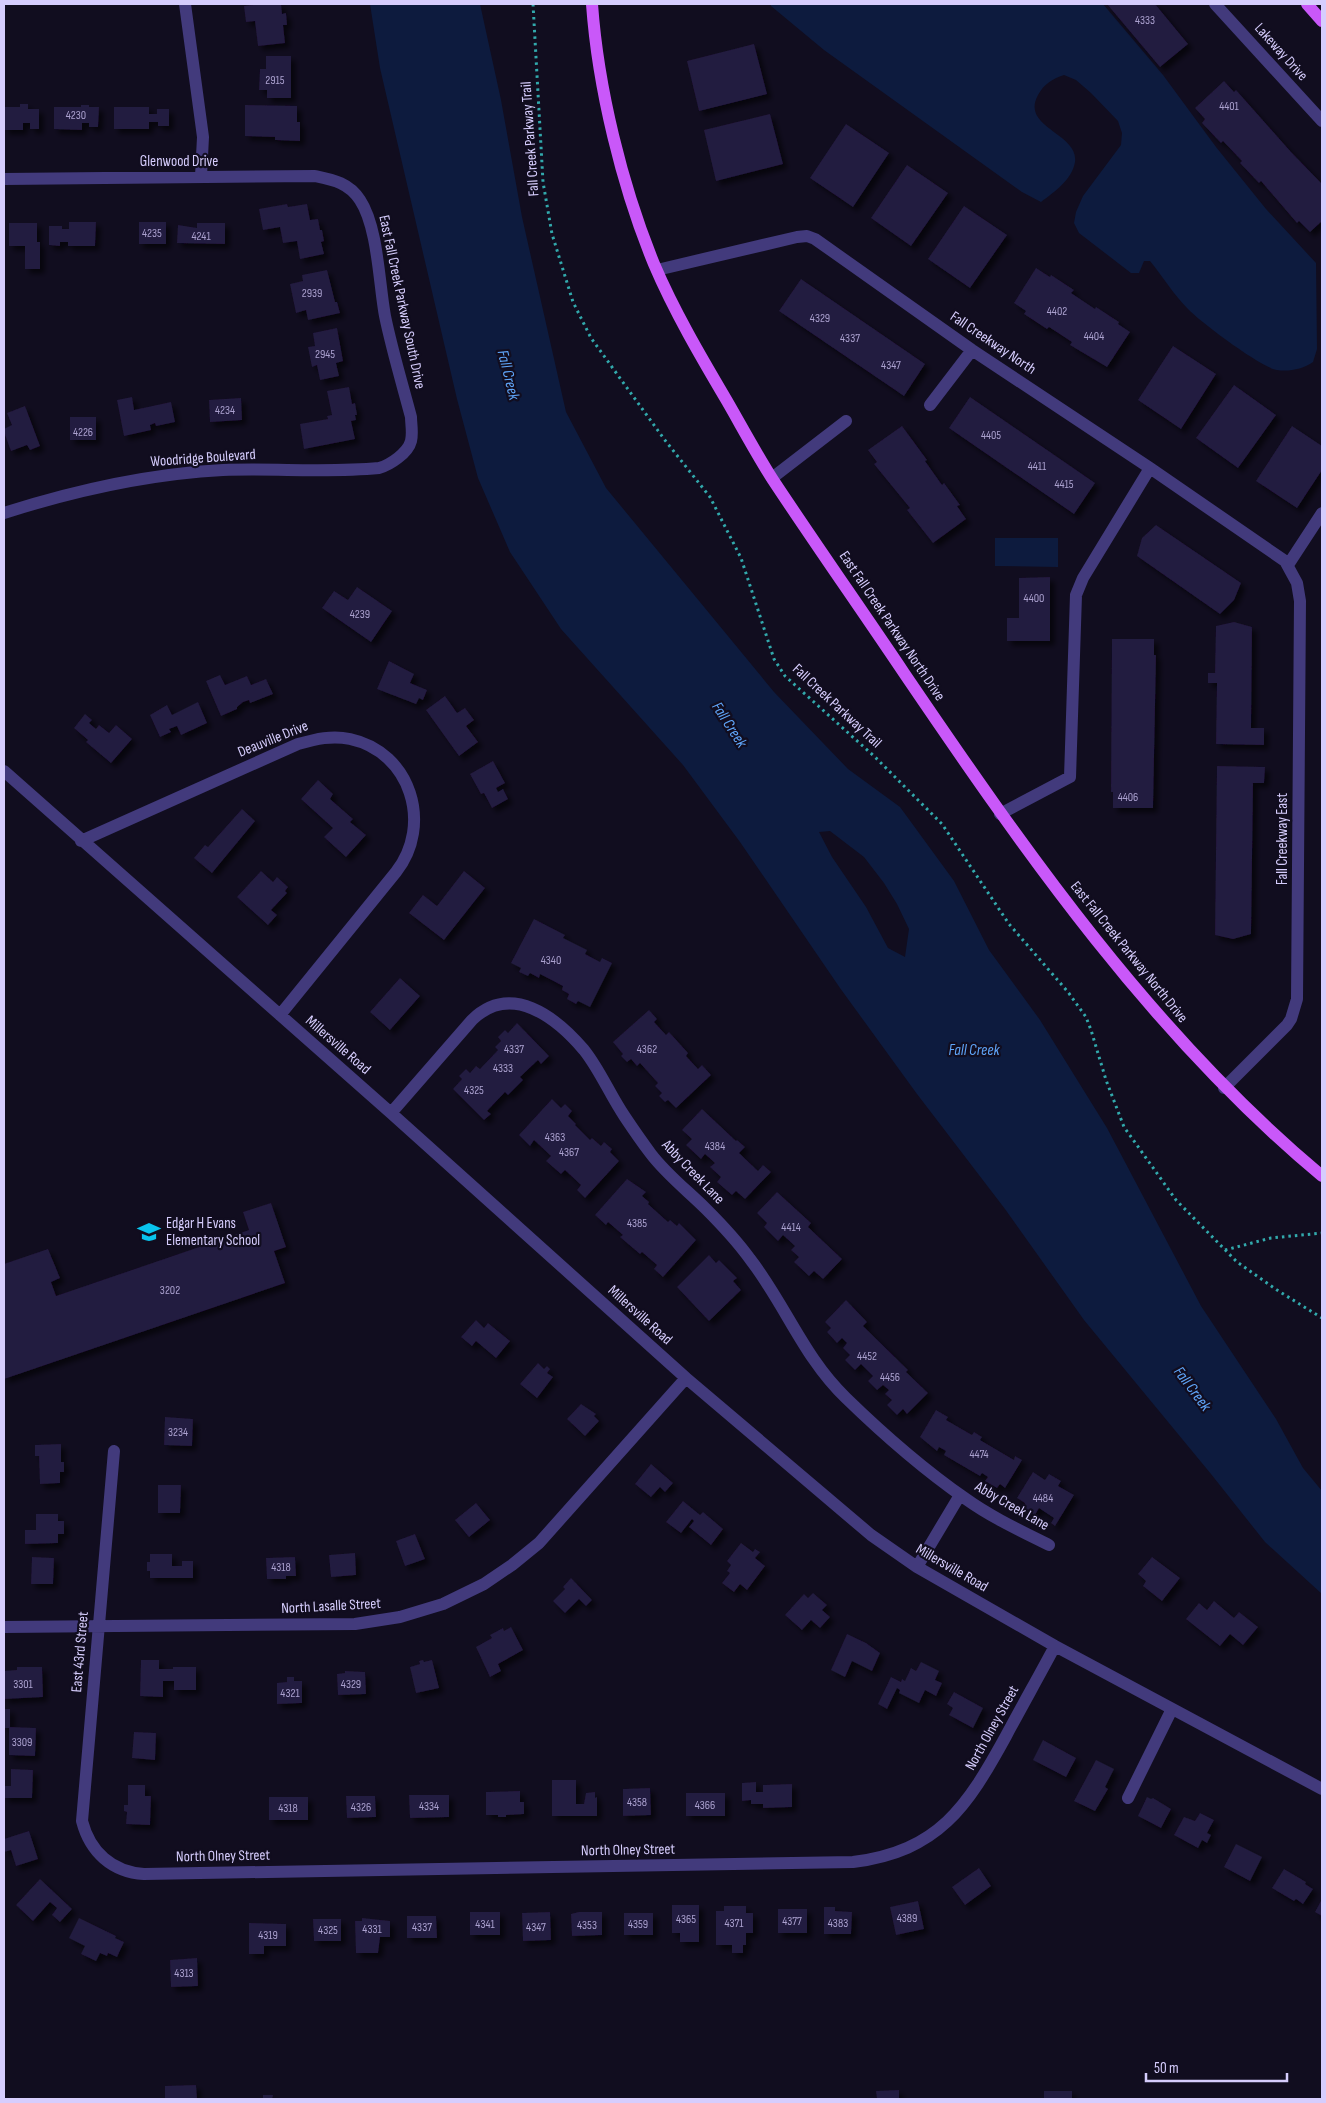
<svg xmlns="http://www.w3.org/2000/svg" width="1326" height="2103" font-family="'Sofia Sans Condensed',sans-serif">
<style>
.water{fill:#0d1b3e;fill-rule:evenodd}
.building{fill:#241a3f;filter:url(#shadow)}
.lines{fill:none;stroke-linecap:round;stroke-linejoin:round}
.path{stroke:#32a9ac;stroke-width:3;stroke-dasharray:2.5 4;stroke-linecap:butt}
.minor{stroke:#423a7c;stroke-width:12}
.major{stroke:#c958f9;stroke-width:12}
.labels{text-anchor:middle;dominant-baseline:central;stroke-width:4.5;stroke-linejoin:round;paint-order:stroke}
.number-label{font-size:12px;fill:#aaa0ce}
.street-label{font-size:15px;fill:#d6cdfd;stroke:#110d1f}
.poi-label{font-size:15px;fill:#d6cdfd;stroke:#110d1f;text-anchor:start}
.water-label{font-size:16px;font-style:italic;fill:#5fa5f9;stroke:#110d1f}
</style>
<defs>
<filter id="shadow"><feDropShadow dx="4.5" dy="4.5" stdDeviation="2.5" flood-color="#0009"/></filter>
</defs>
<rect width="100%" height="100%" fill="#110d1f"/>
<!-- water -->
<path class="water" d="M370,4H480L501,100L522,217L566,412L606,488L774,692L848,769L900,807L954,881L989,950L1040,1020L1107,1128L1201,1306L1276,1419L1303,1468L1322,1491V1594L1265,1542L1211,1474L1084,1320L1005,1209L917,1094L840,988L740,842L683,765L561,629L510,552L478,478L457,399L380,68ZM830,831L864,857L884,883L897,904L909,929L905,957L888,948L866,907L832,857L819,832Z
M771,4H1103L1163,75L1216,147L1266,209L1316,263L1317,349L1313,362C1303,369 1289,372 1277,370C1262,368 1200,322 1188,309C1174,295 1163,277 1150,261H1144L1139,273H1131L1079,233L1074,223L1076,212L1083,196L1121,145L1122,133L1118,121L1091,93L1076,80L1064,75C1052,79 1044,84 1038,95C1020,128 1079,133 1075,162C1072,180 1054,192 1041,202L1022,192L824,50L771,6Z
M995,538H1058V567L995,566Z"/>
<!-- building -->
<path class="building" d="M262,4H281L282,14L286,13L287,25H283L285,43L258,46L255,21L246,22L244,6Z
M1107,4H1155L1188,44L1160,67Z
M754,44L767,94L699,111L687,61Z
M266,56H291V98H267V90H259L260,69H266Z
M1224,81L1234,92L1236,90L1291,152L1322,184V221L1310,232L1299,221L1297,223L1261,181L1259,183L1240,163L1242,161L1223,141L1221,143L1202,123L1205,119L1195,108Z
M20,104H28V109H39V129H30V123H23V130H4V107H20Z
M81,105H89V107H99L98,127H89V123H82V130L54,129V107H81Z
M245,105L297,106V122H300V141L275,140V137L245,136Z
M114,107H149V114H157V109H169V126H158V122H149V129H114Z
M770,114L783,164L716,181L704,130Z
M846,124L889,153L853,207L810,178Z
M907,165L948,193L911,246L871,218Z
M287,204L288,207L307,204L310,220L318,219L320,230H322L324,241L321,242L324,254L300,259L297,241L283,243L280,227L263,230L259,209Z
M964,206L1007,235L970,288L928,259Z
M69,222H96L95,246H68V242H60V246L49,245V226H62V229H69Z
M139,222H166V244H139Z
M9,223H37V242H40V269H25V246H9Z
M197,223H225V244L177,243L178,225L197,228Z
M1036,268L1050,277L1051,275L1074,290L1071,293L1095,309L1096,307L1119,322L1118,324L1130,332L1107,367L1070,345L1072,342L1049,327L1047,329L1024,314L1026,311L1014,303Z
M327,270L335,302H337L340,313L308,320L306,310L296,313L290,284L303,281L302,275Z
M801,279L925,364L904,396L779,311Z
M337,328L343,361L336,363L339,376L320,380L317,365L312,367L308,347L315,346L313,333Z
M1173,346L1216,374L1181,429L1138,400Z
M1234,385L1276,415L1238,468L1196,438Z
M349,387L352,404L355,403L357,415H355L356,420L351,421L355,439L304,449L300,424L328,419L327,416L332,415L327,391Z
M132,397L134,410L171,402L175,422L156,426L155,423L150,425L151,430L124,436L117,400Z
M970,397L1095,483L1074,514L949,428Z
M241,398L242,420L210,422L209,400Z
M25,406L40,446L30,450L27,445L11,451L4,432V429L12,425L7,413Z
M70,417H96V440H70Z
M902,426L927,460L925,461L942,485L944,483L960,505L957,506L966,519L933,543L907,510L910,508L874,464L877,462L868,450Z
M1292,426L1322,446V470L1297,508L1256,481Z
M1156,525L1241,583L1234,600L1220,614L1137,556L1142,538Z
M1050,577V641H1007V618H1019V578Z
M357,587L392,611L371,642L322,608L334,591L348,600Z
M1234,622L1252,627L1251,728H1264V745L1216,744L1217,683H1208V673H1215L1216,626Z
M1112,639H1154V655H1156L1153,808H1113V792H1111Z
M389,661L414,674L410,683L427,690L423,700L419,698L416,704L377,689Z
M220,675L225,685L247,676L251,685L266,679L273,694L250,703L249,700L243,702L237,707V709L221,716L206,681Z
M445,696L457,713L465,708L474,720L466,726L478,742L459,756L426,710Z
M198,702L207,723L181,735L177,726L169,729L171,732L160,737L150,715L167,705L172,715Z
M85,714L92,720L89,723L96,729L99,725L109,733L116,725L132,739L111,763L86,742L88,740L74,728Z
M493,761L505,783L496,788L498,792L503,789L508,799L492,808L484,793L481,794L470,774Z
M1217,766L1265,767L1264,783H1253L1251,934L1233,939L1215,935Z
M318,780L333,794L330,799L353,819L350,822L366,835L346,857L324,837L333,828L301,799Z
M242,809L255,821L212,873L194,858L205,845L208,847Z
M261,871L273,882L277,877L288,887L285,891L287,893L271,910L277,915L268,925L237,897Z
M464,871L485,888L444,940L409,913L423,895L437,906Z
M534,919L565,935L563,938L587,950L585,954L600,962L602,958L612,963L590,1007L578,1001L576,1004L567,999L569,994L562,990L563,986L540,974L539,978L530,973L528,976L519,972L521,968L511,963Z
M400,978L420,996L390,1030L370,1012Z
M649,1010L657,1019L654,1022L666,1035L669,1032L688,1053L686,1056L698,1069L702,1065L711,1075L676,1108L668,1100L665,1102L659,1096L662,1093L655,1086L658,1083L640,1063L637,1066L631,1059L627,1062L621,1056L623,1054L613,1042Z
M517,1023L549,1056L541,1064L538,1060L520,1077L523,1080L508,1095L505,1092L487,1111L491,1114L484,1120L453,1089L462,1079L459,1076L466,1069L470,1073L476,1066L480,1069L498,1050L495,1047L501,1041L498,1037L505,1030L508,1033Z
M552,1099L561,1108L565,1104L572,1111L568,1116L576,1124L575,1125L590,1140L592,1138L601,1146L604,1142L612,1149L610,1152L619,1161L585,1198L577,1190L581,1185L565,1170L561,1174L546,1161L551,1156L534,1140L530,1146L519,1135Z
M702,1109L736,1141L737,1140L745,1147L739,1153L758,1171L763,1165L771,1172L745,1199L736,1191L732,1195L717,1182L721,1177L710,1167L715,1163L705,1154L701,1159L686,1145L692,1139L682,1130Z
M627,1179L646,1192L642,1196L649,1202L648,1204L668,1222L670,1220L677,1226L679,1223L696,1240L663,1277L654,1269L657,1265L642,1252L640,1254L620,1237L623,1235L608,1222L606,1225L595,1215Z
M777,1192L811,1223L808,1227L842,1259L823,1279L814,1271L809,1276L794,1262L799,1257L791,1250L795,1246L783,1235L778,1241L764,1227L767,1223L757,1213Z
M271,1203L286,1247L274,1251L285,1283L4,1379V1264L48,1249L60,1278L51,1282L56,1296L249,1230L243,1212Z
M709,1255L716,1263L719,1260L737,1278L733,1281L741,1290L709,1321L677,1287Z
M846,1300L867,1322L863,1326L908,1370L906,1372L928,1393L907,1414L903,1409L897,1415L887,1405L892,1400L885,1394L889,1390L883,1385L877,1390L868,1381L873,1376L861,1364L855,1370L845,1360L850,1355L843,1348L847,1343L842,1338L837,1343L827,1332L831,1328L825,1322Z
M476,1320L484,1328L488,1323L510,1341L496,1358L476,1341L472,1346L461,1337Z
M538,1363L544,1369L547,1366L550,1369L547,1373L553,1377L537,1398L520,1384Z
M581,1404L596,1414L594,1416L599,1421L585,1436L567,1419Z
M936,1410L948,1417L946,1420L972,1435L974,1432L982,1437L980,1440L1014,1460L1015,1456L1022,1460L1005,1488L1000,1484L997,1488L985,1481L988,1477L982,1473L980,1476L944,1455L946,1451L939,1447L937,1451L920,1437Z
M165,1417L193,1419L192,1446L164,1445Z
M61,1444V1462H64V1472H60V1483L40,1484L39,1456H35V1445Z
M651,1464L673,1483L665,1492L660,1487L651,1497L635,1484Z
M1033,1472L1045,1480L1049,1474L1061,1481L1058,1486L1074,1495L1055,1526L1051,1523L1054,1518L1039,1508L1035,1515L1023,1508L1025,1503L1017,1498Z
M158,1485H181L180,1513H158Z
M683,1501L700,1515L703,1512L723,1529L711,1545L689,1527L694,1521L692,1519L681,1533L666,1522Z
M476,1503L490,1520L469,1537L455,1520Z
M36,1514H58V1521H64V1534H58V1543L25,1544V1530H36Z
M415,1534L425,1559L405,1566L396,1541Z
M741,1543L753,1552L755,1549L760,1552L755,1558L765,1566L747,1590L740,1584L734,1592L722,1583L730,1573L727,1571L731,1565L727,1561Z
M355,1553L356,1575L331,1577L329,1555Z
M150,1554H172V1566H182V1561H193V1578H150V1571H147V1562H150Z
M32,1557L54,1558L53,1584H31Z
M295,1557L296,1576H286V1579H267L266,1558Z
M1152,1557L1180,1578L1162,1601L1143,1586L1146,1581L1138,1574Z
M571,1578L592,1600L586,1606L579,1599L565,1613L553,1601L565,1589L563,1587Z
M813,1593L827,1605L822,1610L830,1617L820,1628L811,1620L802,1630L785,1615L804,1594L808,1598Z
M1214,1601L1234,1618L1239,1612L1258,1627L1243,1645L1230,1634L1220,1646L1186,1619L1199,1603L1207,1610Z
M511,1627L523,1650L498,1664L501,1671L490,1677L476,1647L492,1638L490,1635L503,1628L504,1631Z
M847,1634L866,1643L880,1653L872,1671L852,1661L845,1677L831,1670Z
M141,1660H159V1669H173V1667H196V1690H174V1681H163V1697L140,1696Z
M423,1660L424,1662L432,1660L439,1688L416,1693L410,1667L420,1664L419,1661Z
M921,1662L939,1671L935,1680L942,1683L936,1696L925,1690L919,1703L899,1693L900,1690L897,1688L887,1709L878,1704L891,1677L901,1682L902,1679L905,1681L911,1668L916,1671Z
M17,1667H42L43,1697L4,1699V1671L17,1670Z
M345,1671L365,1672L366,1694L338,1695L337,1674L345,1673Z
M287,1677H294V1681H302V1703L277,1704V1683L287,1682Z
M954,1692L983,1708L973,1728L949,1715L953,1708L947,1704Z
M4,1709H10V1727L36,1728L35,1756L9,1755V1728H4Z
M134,1732L156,1733L155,1760L132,1758Z
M1043,1740L1076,1758L1066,1777L1033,1760Z
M1096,1760L1114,1769L1105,1787L1108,1789L1095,1811L1074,1801Z
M11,1769L33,1770L32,1798H4V1786H11Z
M552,1780H576V1804H584L586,1793L595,1792V1798L597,1797V1816H552Z
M756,1782V1792H763V1785L792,1784V1807L763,1808V1804H751V1800L742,1801V1783Z
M128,1785H145V1796H151L150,1825L126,1824L127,1812L124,1811V1805H128Z
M650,1788L651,1815L623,1816V1789Z
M520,1791V1802H524V1814L506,1815V1817H498V1815H486V1792Z
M686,1793H725V1816H686Z
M409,1795H449V1817L410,1818Z
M346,1796H375L376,1817L347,1818Z
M269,1797H308V1820H269Z
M1147,1797L1151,1799L1153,1798L1171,1809L1161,1828L1138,1816Z
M1200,1813L1214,1820L1207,1833L1211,1835L1207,1843L1202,1840L1198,1848L1174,1835L1184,1817L1195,1821Z
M29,1831L38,1859L16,1866L11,1850L4,1852V1839Z
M1236,1844L1262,1857L1250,1881L1224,1867Z
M979,1868L991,1886L965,1905L952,1887Z
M1284,1869L1306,1882L1305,1884L1313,1889L1303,1904L1296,1899L1294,1901L1272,1888Z
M40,1879L72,1909L60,1922L52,1915L57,1908L50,1902L33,1921L16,1905Z
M1322,1899V1916L1315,1912Z
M918,1901L924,1929L896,1935L890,1907Z
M672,1905H699V1942H680V1933H672Z
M724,1906H746V1913H753V1933H746V1945H743V1953H732V1945H716V1911H724Z
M824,1907H835V1911L852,1912L851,1934H824Z
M778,1909H807V1933H778Z
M470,1912H500V1935H470Z
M550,1912L551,1940L523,1941L522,1913Z
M579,1912H602V1935L572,1936L571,1914Z
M624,1913H653V1935H624Z
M407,1916H436L437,1938H407Z
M79,1918L116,1936L115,1938L124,1942L117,1957L108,1953L107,1956L100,1953L96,1961L81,1954L85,1946L69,1938Z
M362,1918L390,1921V1937H380L378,1953H356L355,1921H362Z
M313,1919H341V1941H314Z
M249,1923L286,1924V1946H264V1954H249Z
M197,1958L198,1986L171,1987L170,1960Z
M196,2085L197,2099H165V2086Z
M899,2090V2099H877L876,2091Z
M1044,2091H1072V2099H1044Z
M263,2095H273L272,2099H263Z"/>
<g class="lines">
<!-- path -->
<path class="path" d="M533,4L543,182L552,234L573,302L591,338L664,439L710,497L741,558L774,659L785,676L875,757L942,824L1009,924L1068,992L1086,1017L1091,1030L1106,1080L1124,1127L1176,1200L1237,1262L1277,1290L1322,1318
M1225,1250L1271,1238L1322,1233"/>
<!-- minor -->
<path class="minor" d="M185,4L203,137L201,176
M1215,4L1322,121
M4,179L315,176C334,180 349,183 360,200C378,227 379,284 385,316C392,350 402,383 411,417C411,424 413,433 411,441C408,453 390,465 379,468C327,473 275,468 223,470C148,474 76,490 4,513
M657,270L797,237L807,236L815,239L972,350L1150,468L1285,561L1297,583L1300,601L1297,999L1291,1019L1287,1025L1224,1088
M930,405L972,350
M772,478L846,421
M1288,565L1322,513
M4,771L391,1113L686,1378L871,1535L917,1567L1055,1646L1322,1789
M1000,814L1070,777L1076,595L1083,578L1150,468
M81,841L298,744C316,739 332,735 350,739C411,752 433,825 396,872L280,1015
M391,1113L472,1020C511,982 556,1017 584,1050C600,1070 610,1095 625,1117C633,1129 642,1142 651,1154C667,1175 688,1191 706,1209C722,1225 737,1241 750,1259C785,1304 804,1358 846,1398C883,1434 923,1469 966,1499C991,1517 1021,1531 1049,1545
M114,1451L82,1821C90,1852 112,1872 144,1874L853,1862C939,1851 967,1807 1006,1736C1022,1706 1039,1676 1055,1646
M917,1567L960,1495
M4,1627L355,1624L400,1617L443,1604L484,1584L512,1565L539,1543L686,1378
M1128,1798L1172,1709"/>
<!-- major -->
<path class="major" d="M592,4C598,88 622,186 654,264C674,311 701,357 727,401C742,427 757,455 773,480C816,545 861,609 904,673C1027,854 1153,1035 1322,1176
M1307,4L1322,21"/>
</g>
<!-- icons -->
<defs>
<symbol id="school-bare" viewBox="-9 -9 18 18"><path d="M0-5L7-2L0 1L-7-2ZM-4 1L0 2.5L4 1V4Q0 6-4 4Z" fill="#09c4ed" stroke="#110d1f" stroke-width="2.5" paint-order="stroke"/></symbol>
</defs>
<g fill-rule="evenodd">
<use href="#school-bare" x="133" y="1216" width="32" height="32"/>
</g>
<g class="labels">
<!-- number labels -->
<g class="number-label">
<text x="1145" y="20">4333</text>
<text x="275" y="80">2915</text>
<text x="1229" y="106">4401</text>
<text x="76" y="115">4230</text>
<text x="152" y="233">4235</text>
<text x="201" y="236">4241</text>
<text x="312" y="293">2939</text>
<text x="1057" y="311">4402</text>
<text x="820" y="318">4329</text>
<text x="1094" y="336">4404</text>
<text x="850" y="338">4337</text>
<text x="325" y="354">2945</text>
<text x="891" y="365">4347</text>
<text x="225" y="410">4234</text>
<text x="83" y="432">4226</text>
<text x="991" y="435">4405</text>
<text x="1037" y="466">4411</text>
<text x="1064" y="484">4415</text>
<text x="1034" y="598">4400</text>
<text x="360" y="614">4239</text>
<text x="1128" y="797">4406</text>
<text x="551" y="960">4340</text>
<text x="514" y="1049">4337</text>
<text x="647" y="1049">4362</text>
<text x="503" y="1068">4333</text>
<text x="474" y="1090">4325</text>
<text x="555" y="1137">4363</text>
<text x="715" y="1146">4384</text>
<text x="569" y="1152">4367</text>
<text x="637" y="1223">4385</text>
<text x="791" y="1227">4414</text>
<text x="170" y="1290">3202</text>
<text x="867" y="1356">4452</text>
<text x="890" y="1377">4456</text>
<text x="178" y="1432">3234</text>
<text x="979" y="1454">4474</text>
<text x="1043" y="1498">4484</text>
<text x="281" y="1567">4318</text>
<text x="23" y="1684">3301</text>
<text x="351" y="1684">4329</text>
<text x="290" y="1693">4321</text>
<text x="22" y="1742">3309</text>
<text x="637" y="1802">4358</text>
<text x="705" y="1805">4366</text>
<text x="429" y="1806">4334</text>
<text x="361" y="1807">4326</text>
<text x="288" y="1808">4318</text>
<text x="907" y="1918">4389</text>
<text x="686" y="1919">4365</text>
<text x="792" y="1921">4377</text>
<text x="734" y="1923">4371</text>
<text x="838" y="1923">4383</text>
<text x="485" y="1924">4341</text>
<text x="638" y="1924">4359</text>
<text x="587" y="1925">4353</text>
<text x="422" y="1927">4337</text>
<text x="536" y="1927">4347</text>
<text x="372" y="1929">4331</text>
<text x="328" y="1930">4325</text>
<text x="268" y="1935">4319</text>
<text x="184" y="1973">4313</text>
</g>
<!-- street labels -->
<g class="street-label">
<text transform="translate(1281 52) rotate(48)">Lakeway Drive</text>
<text transform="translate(530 139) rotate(-94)">Fall Creek Parkway Trail</text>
<text x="179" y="161">Glenwood Drive</text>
<text transform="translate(402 302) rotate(78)">East Fall Creek Parkway South Drive</text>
<text transform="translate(993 343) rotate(34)">Fall Creekway North</text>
<text transform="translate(203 458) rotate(-4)">Woodridge Boulevard</text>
<text transform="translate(892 626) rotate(56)">East Fall Creek Parkway North Drive</text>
<text transform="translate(837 706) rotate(43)">Fall Creek Parkway Trail</text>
<text transform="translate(273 739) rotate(-22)">Deauville Drive</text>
<text transform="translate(1282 839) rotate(-90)">Fall Creekway East</text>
<text transform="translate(1129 952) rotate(51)">East Fall Creek Parkway North Drive</text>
<text transform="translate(338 1045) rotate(41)">Millersville Road</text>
<text transform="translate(693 1172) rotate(46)">Abby Creek Lane</text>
<text transform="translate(640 1315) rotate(42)">Millersville Road</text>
<text transform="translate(1012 1506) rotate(30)">Abby Creek Lane</text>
<text transform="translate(952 1568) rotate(30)">Millersville Road</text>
<text transform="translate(331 1606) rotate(-3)">North Lasalle Street</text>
<text transform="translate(80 1652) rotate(-85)">East 43rd Street</text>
<text transform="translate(992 1728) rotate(-61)">North Olney Street</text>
<text transform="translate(628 1850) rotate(-1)">North Olney Street</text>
<text transform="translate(223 1856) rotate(-1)">North Olney Street</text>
</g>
<!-- poi labels -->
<g class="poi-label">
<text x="166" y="1223">Edgar H Evans<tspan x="166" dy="17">Elementary School</tspan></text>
</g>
<!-- water labels -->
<g class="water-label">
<text transform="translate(508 375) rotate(76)">Fall Creek</text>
<text transform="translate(729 725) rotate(57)">Fall Creek</text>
<text x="974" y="1050">Fall Creek</text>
<text transform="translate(1192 1389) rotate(53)">Fall Creek</text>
</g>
</g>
<!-- border -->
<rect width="1326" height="2103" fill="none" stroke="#d6cdfd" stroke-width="10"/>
<!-- scale -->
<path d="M1146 2073v8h141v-8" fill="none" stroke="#d6cdfd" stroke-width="2.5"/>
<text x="1154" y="2073" font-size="15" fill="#d6cdfd" stroke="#110d1f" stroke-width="4" paint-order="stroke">50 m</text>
</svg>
